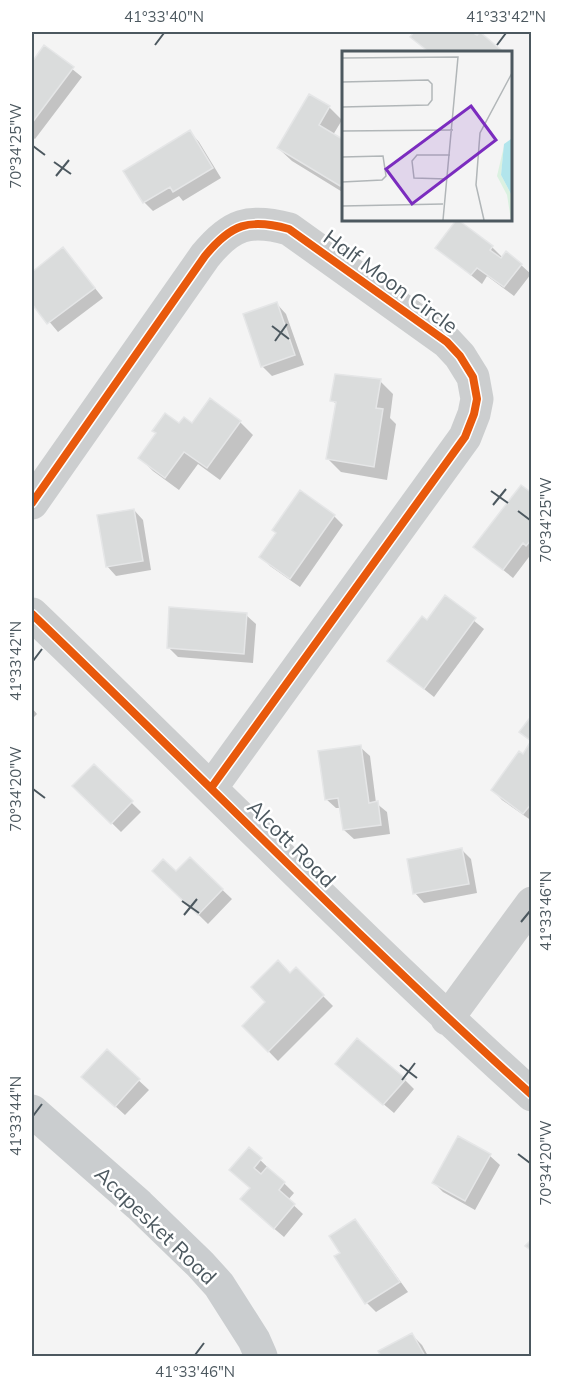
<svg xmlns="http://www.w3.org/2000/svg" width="563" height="1388" font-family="Mulish,sans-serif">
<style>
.shadow{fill:#0003}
.building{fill:#dadcdc;stroke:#e5e6e7;stroke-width:1.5}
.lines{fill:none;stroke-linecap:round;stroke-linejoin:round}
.minor{stroke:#cccecf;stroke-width:33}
.major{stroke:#cacdcf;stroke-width:33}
.cycleway-casing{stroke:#fff;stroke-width:11}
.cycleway{stroke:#e8590c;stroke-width:8}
.ticks{fill:none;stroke:#4c585f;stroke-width:2}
.labels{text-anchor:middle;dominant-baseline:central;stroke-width:5;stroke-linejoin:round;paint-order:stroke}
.street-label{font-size:21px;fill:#4c585f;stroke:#fff}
.inset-road{fill:none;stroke:#b1b6b8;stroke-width:1.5}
.view{fill:#7b2cbf;fill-opacity:0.15;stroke:#7b2cbf;stroke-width:3}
.inset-edge{fill:none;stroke:#4c585f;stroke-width:3}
.neatline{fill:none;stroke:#4c585f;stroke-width:2}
.ticks-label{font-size:15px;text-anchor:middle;fill:#4c585f}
</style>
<rect width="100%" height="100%" fill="#f4f4f4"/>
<!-- shadow -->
<path class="shadow" d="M416,32H470L477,37L480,34L501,52H429L412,37Z
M45,47L82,77L35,139L32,137V64Z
M329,107L342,120L333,135L344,141V193L292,161L278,148Z
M190,132L199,142L221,178L183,201L179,196L153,211L144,202Z
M492,247L503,258L521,265L531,274L514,296L487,276L482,284L437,248Z
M63,249L103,298L58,332L32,301V273Z
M277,304L286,314L304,365L272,376L262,366Z
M380,381L393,394L390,418L396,424L387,480L341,472L328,459L337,405L332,400Z
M240,422L253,435L220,480L198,464L179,490L153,471L140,458L192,426Z
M532,495V553L513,578L475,547Z
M134,510L143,520L151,570L116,576L107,566Z
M334,516L343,525L300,587L270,566L261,556Z
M445,597L484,629L434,697L389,661L427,622Z
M246,615L256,624L253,663L178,657L168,647Z
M32,708L37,714L32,719Z
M532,744V821L502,800L493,790Z
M360,747L370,756L376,803L387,812L390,834L354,839L344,830L341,808H336L326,799Z
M94,766L141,812L121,832L74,786Z
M462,850L471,859L477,893L424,903L415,893Z
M190,859L232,899L208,924L154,871L176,873Z
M296,969L333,1006L278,1061L244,1026Z
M107,1051L149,1090L125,1115L93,1086Z
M347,1073L405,1080L414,1089L394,1113Z
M459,1138L490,1156L500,1165L475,1210L443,1192L434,1183Z
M249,1149L294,1193L288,1200L303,1214L284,1237L251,1209Z
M355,1221L364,1231L408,1292L376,1312L367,1303L337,1257L342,1253Z
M412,1335L422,1345L428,1356H383L380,1352Z"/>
<!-- building -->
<path class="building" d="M414,32H472L477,35L480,32L501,50L498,52H429L410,37Z
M44,45L74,67L32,123V62Z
M309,94L330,106L319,125L344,140V182L343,181L340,186L277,148Z
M190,130L213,168L173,192L170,187L143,203L123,171Z
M457,219L493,246L490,250L501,258L506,251L522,264L504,287L477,268L471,275L435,248Z
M63,247L95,288L47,324L32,304V272Z
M277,302L295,355L261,367L243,314Z
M335,374L381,379L376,408L383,409L374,467L326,459L336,402L330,401Z
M210,398L241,421L207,468L184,452L165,478L138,458L156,433L152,431L165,413L179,423L184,417L192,423Z
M521,485L532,493V539L526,546L523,543L503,570L473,547Z
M300,490L335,515L290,579L259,557L276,533L272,530Z
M134,509L143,561L106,567L97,515Z
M445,595L476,618L424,689L387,661L422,616L427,620Z
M169,607L247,613L244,654L167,648Z
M532,715V803L523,814L491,790L519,751L523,754L531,741L519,732Z
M361,745L369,803L378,801L381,825L343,830L338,798L325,800L318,751Z
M94,764L133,801L111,824L72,786Z
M462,848L469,884L413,894L407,859Z
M190,857L223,889L198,915L152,871L163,859L176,871Z
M278,960L290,973L296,967L324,995L268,1052L242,1026L265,1002L251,987Z
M357,1038L406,1079L383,1105L335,1064Z
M107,1049L140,1079L115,1107L81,1077Z
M458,1136L491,1154L465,1201L432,1183Z
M249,1147L262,1158L254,1168L261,1174L267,1167L285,1182L279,1190L295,1204L274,1229L240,1199L250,1188L229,1170Z
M355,1219L400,1282L365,1304L334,1256L340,1253L329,1236Z
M532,1239V1251L525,1246Z
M412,1333L425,1356H381L378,1351Z"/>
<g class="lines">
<!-- minor -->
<path class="minor" d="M32,503L205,256C231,224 249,218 289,229L447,342L460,356L473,377L477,399L474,414L465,437L211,788
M32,614C199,774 360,940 532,1095
M447,1019L532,903"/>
<!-- major -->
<path class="major" d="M32,1111L139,1205L200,1264L219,1285L254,1340L261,1356"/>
<defs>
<path id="cycleway" d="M32,503L205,256C231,224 249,218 289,229L447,342L460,356L473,377L477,399L474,414L465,437L211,788
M32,614C199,774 360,940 532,1095"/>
</defs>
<!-- cycleway casing -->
<use href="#cycleway" class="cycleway-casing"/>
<!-- cycleway -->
<use href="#cycleway" class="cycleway"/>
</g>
<!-- ticks -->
<path class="ticks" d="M155,45L164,33M497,45L506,33M33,146L45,155M54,162L71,174M56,176L69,160M272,326L289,339M275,341L287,324M491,491L508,503M493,505L506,489M518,511L530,520M33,661L42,649M33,789L45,798M182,901L199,913M184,915L197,899M521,922L530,911M400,1065L417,1078M402,1080L415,1063M33,1116L42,1104M518,1154L530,1163M195,1355L204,1343"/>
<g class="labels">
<!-- street labels -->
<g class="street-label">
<text transform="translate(391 281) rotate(36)">Half Moon Circle</text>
<text transform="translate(292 843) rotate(45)">Alcott Road</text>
<text transform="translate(156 1225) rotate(44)">Acapesket Road</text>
</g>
</g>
<!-- overview -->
<g transform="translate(342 51)">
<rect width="170" height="170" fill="#f4f4f4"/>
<path d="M162,95L159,124L169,143V169L165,144L155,125Z" fill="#dbf1e1"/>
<path d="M169,88V87V143L159,124L162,93Z" fill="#b2e5ec"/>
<path class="inset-road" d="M0,7L116,6L101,169M0,31L86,29L90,33V49L86,54L0,56M0,80L111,79M0,106L41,105L44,125L40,129L0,131M105,128L72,127L70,110L75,104H108M0,155L101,153M142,169L134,134L138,82L170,22"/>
<path class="view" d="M129,55L154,89L70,153L44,118Z"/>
<rect width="170" height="170" class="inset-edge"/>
</g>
<!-- border -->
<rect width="563" height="1388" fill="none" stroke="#ffffff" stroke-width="66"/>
<rect x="33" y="33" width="497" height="1322" class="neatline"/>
<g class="ticks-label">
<text x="164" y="22">41°33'40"N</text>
<text x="506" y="22">41°33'42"N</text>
<text transform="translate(16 146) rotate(-90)" y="5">70°34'25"W</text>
<text transform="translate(546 520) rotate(-90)" y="5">70°34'25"W</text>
<text transform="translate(16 661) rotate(-90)" y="5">41°33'42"N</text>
<text transform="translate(16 789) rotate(-90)" y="5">70°34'20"W</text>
<text transform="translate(546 911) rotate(-90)" y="5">41°33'46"N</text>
<text transform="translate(16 1116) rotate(-90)" y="5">41°33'44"N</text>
<text transform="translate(546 1163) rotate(-90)" y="5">70°34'20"W</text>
<text x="195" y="1377">41°33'46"N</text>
</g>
</svg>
